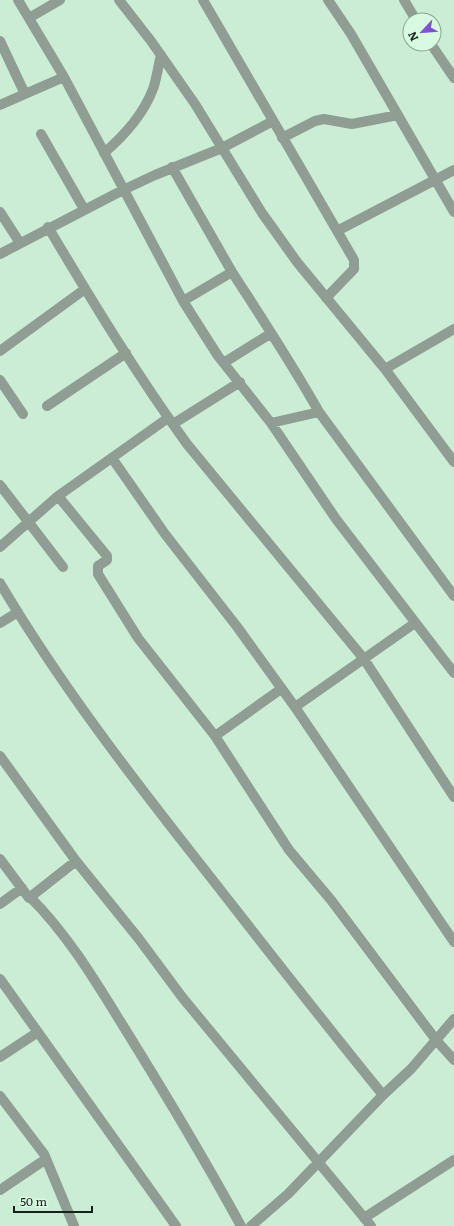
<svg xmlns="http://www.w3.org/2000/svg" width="454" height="1226" font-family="Literata,serif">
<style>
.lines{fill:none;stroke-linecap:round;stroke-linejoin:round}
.minor{stroke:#8f9d93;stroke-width:10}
</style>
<rect width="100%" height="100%" fill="#ccedd5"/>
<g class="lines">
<!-- minor -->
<path class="minor" d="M18,0L64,77L183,301L218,356L271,423L319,412L454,596
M119,0L151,41L195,104L262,213L297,262L385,369L454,462
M203,0L354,260V269L326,298
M328,0L351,34L454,212
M404,0L416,20
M29,18L60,0
M0,41L25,94
M431,44L454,78
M0,105L64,77
M41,134L84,209
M282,138L315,121L324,119L352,124L398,115
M104,153C125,135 143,115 153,89C157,78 158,66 161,55
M172,167L232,272
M0,212L20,243
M48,227C92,301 137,375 187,444L364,659L454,797
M337,231L454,170
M0,254L123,190L155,175L222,148L273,121
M183,301L232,272C262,318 292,364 319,412
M0,351L85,289
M225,362L270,334
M385,369L454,329
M0,380L23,414
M47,406L126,353
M271,423L336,519L454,673
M173,424L240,382
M112,458L165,534L238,628L295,707L454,942
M0,485L63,567
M58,496L107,556V560L98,566V574L138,638L215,736L289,850L331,900L436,1040L454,1060
M0,547L58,496L168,418
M0,583C58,681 127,771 197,860C259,939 320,1018 383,1095
M0,623L18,612
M295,707L415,623
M215,736L281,689
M0,756L76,861L139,939L182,997L371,1226
M0,859L29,898L76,861
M30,897C71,938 100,989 130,1037C169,1100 206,1162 241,1226
M0,904L22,888
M0,979L176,1226
M0,1057L38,1032
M0,1096L44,1154L74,1226
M0,1190L46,1159
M364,1218L454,1160
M251,1226L288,1194L383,1095L411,1069L454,1019"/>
</g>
<!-- north arrow -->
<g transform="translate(422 32) rotate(244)"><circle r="19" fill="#d9fae2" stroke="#8ba392"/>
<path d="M0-3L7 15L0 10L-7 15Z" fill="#7f53cd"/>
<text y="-6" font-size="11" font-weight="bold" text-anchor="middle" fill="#152119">N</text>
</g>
<!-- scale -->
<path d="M14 1206v6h78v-6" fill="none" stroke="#152119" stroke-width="2"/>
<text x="20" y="1206" font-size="12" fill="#152119" stroke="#d9fae2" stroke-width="3" paint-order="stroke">50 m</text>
</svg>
